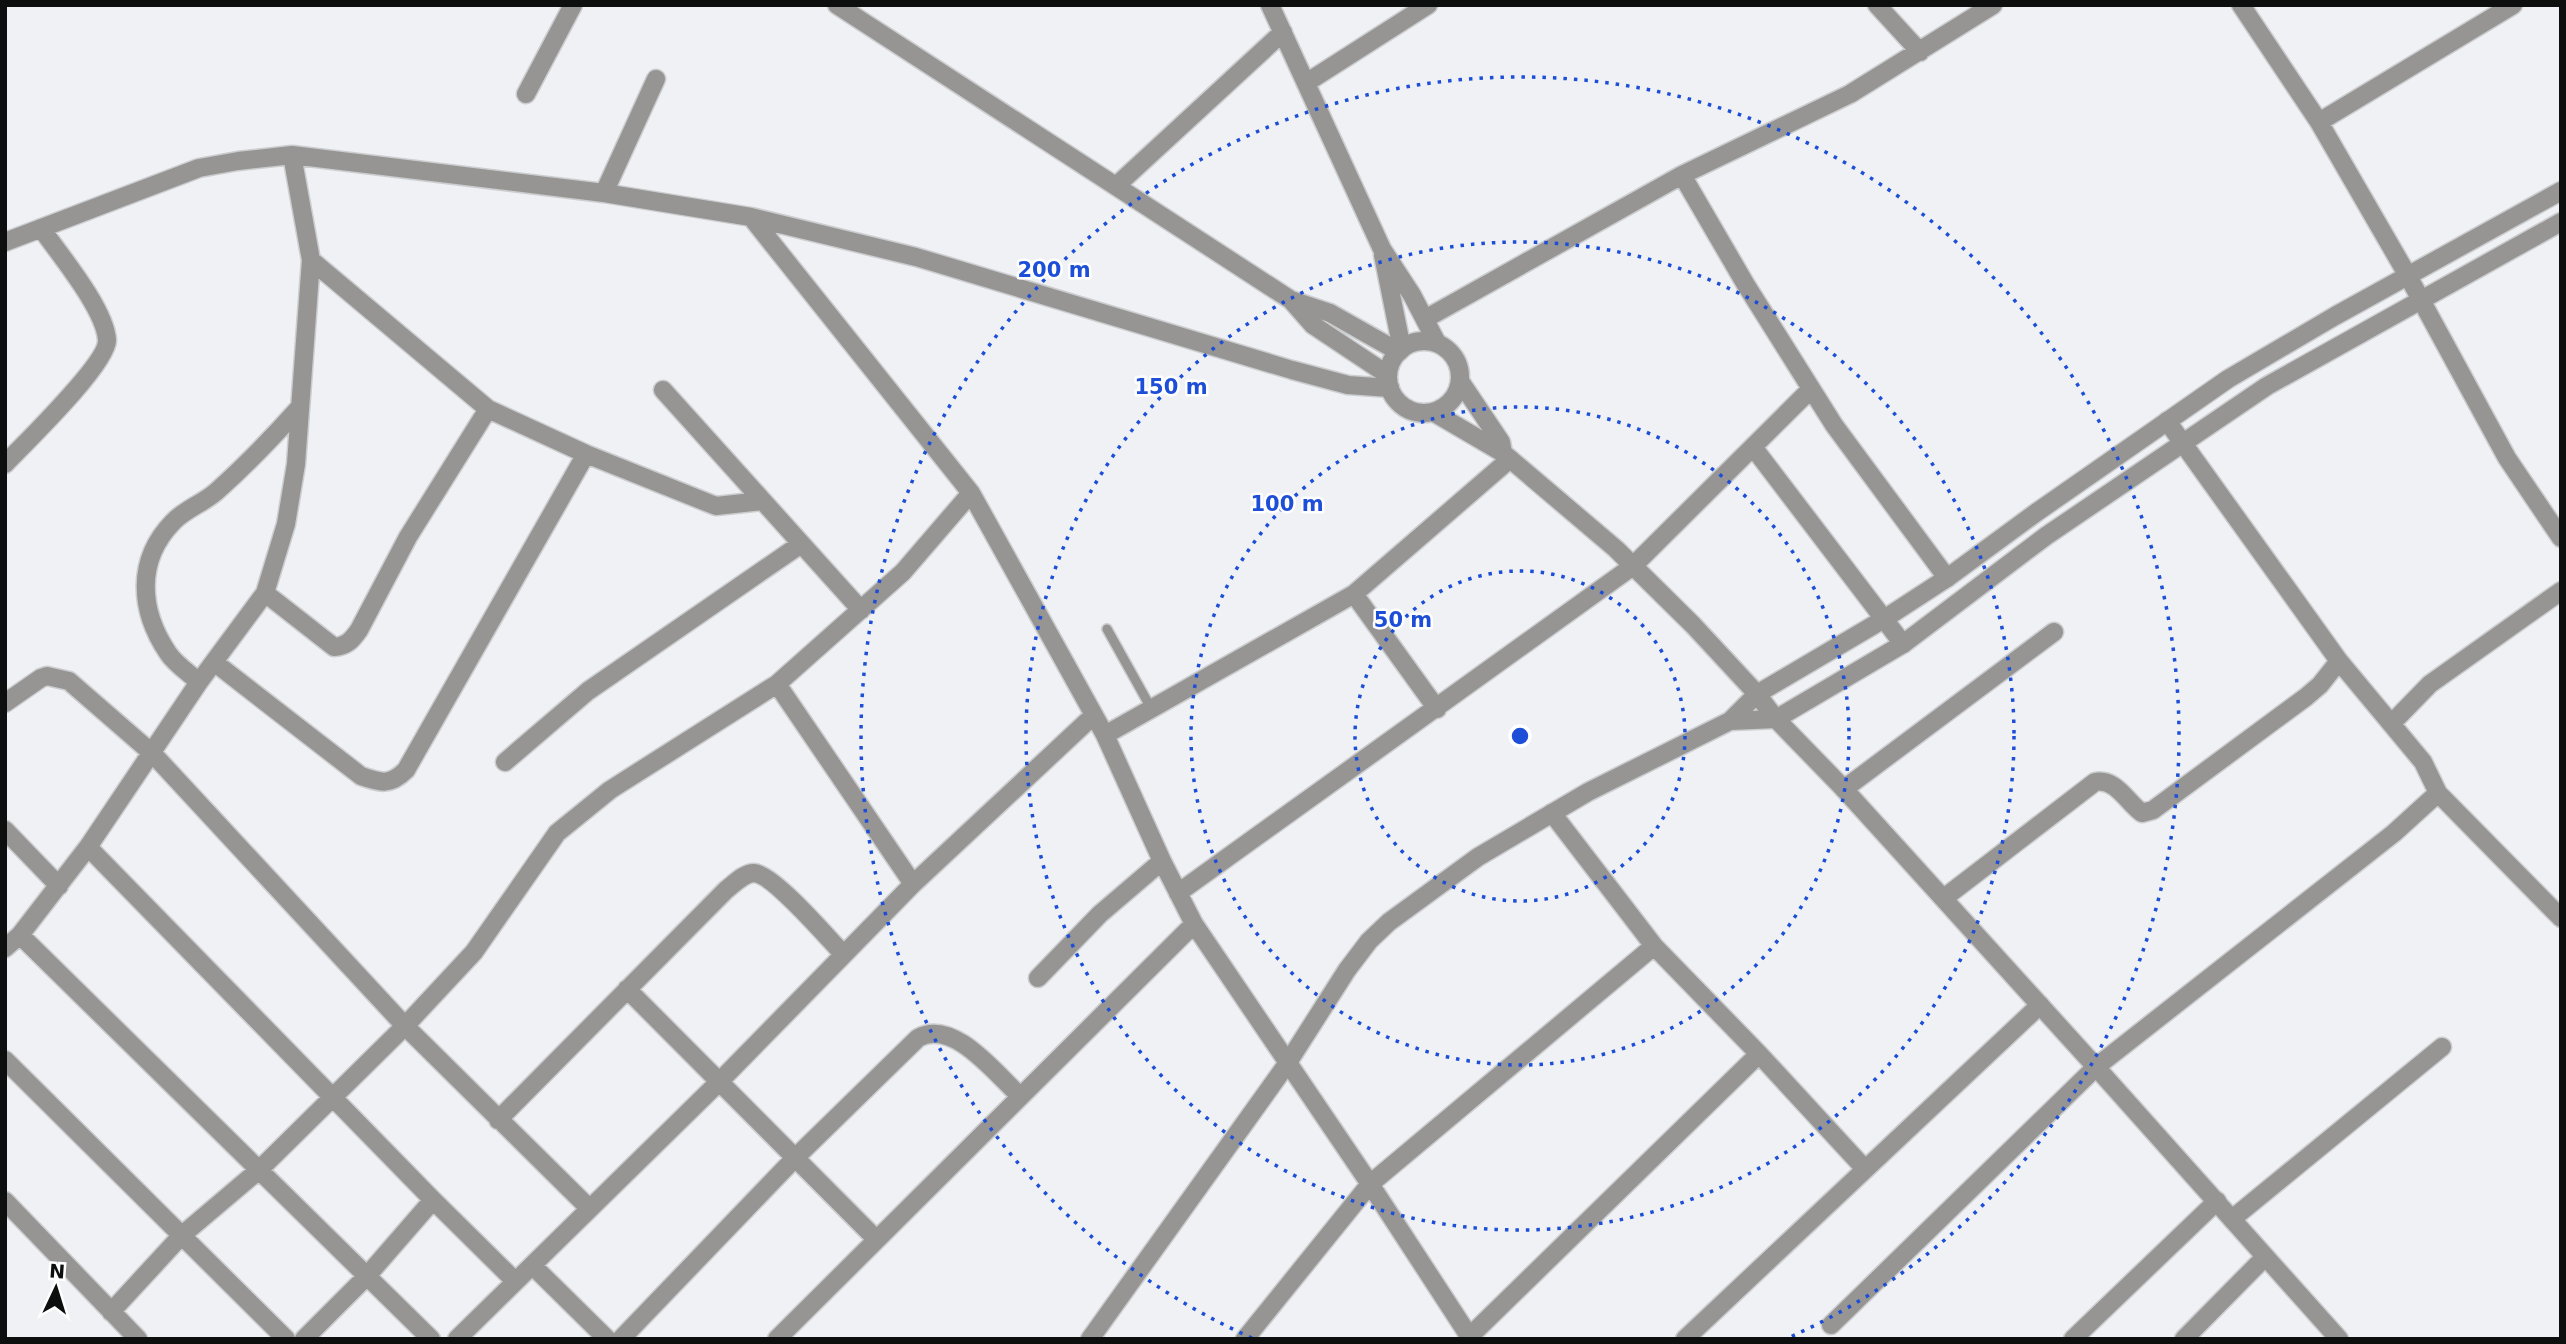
<svg xmlns="http://www.w3.org/2000/svg" width="2566" height="1344" font-family="'DejaVu Sans',sans-serif">
<style>
.lines{fill:none;stroke-linecap:round;stroke-linejoin:round}
.service-casing{stroke:#cbcdcf;stroke-width:12}
.minor-casing{stroke:#cbcdcf;stroke-width:21}
.tertiary-casing{stroke:#cbcdcf;stroke-width:21}
.service{stroke:#969594;stroke-width:9}
.minor{stroke:#969594;stroke-width:18}
.tertiary{stroke:#969594;stroke-width:18}
.ring{fill:none;stroke:#1d4ed8;stroke-width:3.5;stroke-dasharray:3.5 7}
.centre{fill:#1d4ed8;stroke:#fff;stroke-width:3.5}
.ring-label{font-size:21px;text-anchor:middle;font-weight:bold;fill:#1d4ed8;stroke:#fff;stroke-width:5;stroke-linejoin:round;paint-order:stroke}
</style>
<rect width="100%" height="100%" fill="#eff1f4"/>
<g class="lines">
<defs>
<path id="service" d="M1107,629L1151,708"/>
<path id="minor" d="M1270,5L1382,249L1412,295L1437,343
M1877,5L1920,52
M2241,5L2319,122L2408,276L2507,458L2561,538
M1306,83L1428,5
M526,94L573,5
M2319,122L2513,5
M1682,175L1850,94L1993,5
M1116,186L1283,32
M604,193L656,79
M751,217L971,493L1105,735L1162,861L1194,924L1370,1184L1471,1339
M5,242L199,168L238,161L292,155L604,193L751,217L916,257L1292,370L1348,385L1390,388
M1383,255L1402,349
M311,260L488,409L586,454L716,506L762,501
M1425,319L1682,175L1746,285L1834,425L1947,578
M663,390L861,610
M2167,421L2339,661L2423,762L2438,793L2561,918
M1753,447L1903,644
M5,464C24,444 108,363 107,340C105,309 60,255 41,228
M265,593L334,647C347,646 352,640 359,630L408,537L488,409
M1354,594L1437,709
M214,662L361,776C381,783 390,786 406,770L586,454
M199,682C189,673 175,664 168,653C139,610 136,560 173,522C185,509 204,503 217,491C246,465 273,437 299,408
M777,684L913,884
M5,703L41,678L47,676L69,681L153,754L405,1026L589,1208
M2392,723L2430,684L2561,591
M1105,735L1354,594L1510,459
M505,762L588,691L801,544
M1844,789L2054,632
M1552,813L1654,946L1759,1054L1865,1169
M5,830L59,886
M88,847L433,1200L515,1281
M1178,893L1633,566L1811,389
M1944,898L2095,782C2116,778 2127,802 2142,813L2153,810L2306,697L2320,685L2339,661
M20,935L431,1339
M5,948L20,935L88,847L199,682L265,593L286,524L296,464L311,260L292,155
M1038,978L1100,914L1162,861
M627,989L876,1239
M5,1060L286,1339
M498,1120L726,890C734,884 744,873 754,873C773,874 828,938 843,954
M5,1201L138,1339
M2232,1219L2442,1047
M533,1266L607,1339
M111,1312L181,1236L260,1169L405,1026L474,952L557,833L610,790L777,684L903,572L971,493
M1831,1325L2096,1067L2394,833L2438,793
M304,1339L367,1276L433,1200
M457,1339L719,1082L913,884L1094,715
M621,1339L794,1159L918,1038C953,1018 995,1073 1019,1095
M777,1339L1194,924
M1245,1339L1370,1184L1654,946
M1467,1339L1759,1054
M1685,1339L2040,1005
M2073,1339L2217,1201
M2184,1339L2265,1257"/>
<path id="tertiary" d="M837,5L1291,300L1313,325L1388,375
M1291,300L1330,313L1399,352
M1388 377a36 36 0 1 1 72 0a36 36 0 1 1-72 0Z
M1460,381L1501,442L1503,453
M1433,412L1503,453L1616,549L1693,625L1757,694L1776,719L1844,789L2096,1067L2339,1339
M1730,721L1776,719L1903,644L2046,536L2267,386L2561,222
M1090,1339L1287,1064L1347,970L1369,941L1389,922L1478,857L1588,792L1730,721L1757,694L1884,619L1947,578L2037,512L2228,379L2335,316L2561,191"/>
</defs>
<!-- service casing -->
<use href="#service" class="service-casing"/>
<!-- minor casing -->
<use href="#minor" class="minor-casing"/>
<!-- tertiary casing -->
<use href="#tertiary" class="tertiary-casing"/>
<!-- service -->
<use href="#service" class="service"/>
<!-- minor -->
<use href="#minor" class="minor"/>
<!-- tertiary -->
<use href="#tertiary" class="tertiary"/>
</g>
<!-- distance rings -->
<g class="ring">
<circle cx="1520" cy="736" r="165"/>
<circle cx="1520" cy="736" r="329"/>
<circle cx="1520" cy="736" r="494"/>
<path d="M1252 1338A659 659 0 1 1 1788 1338"/>
</g>
<circle cx="1520" cy="736" r="10" class="centre"/>
<g class="ring-label">
<text x="1054" y="277">200 m</text>
<text x="1171" y="394">150 m</text>
<text x="1287" y="511">100 m</text>
<text x="1403" y="627">50 m</text>
</g>
<!-- border -->
<rect width="2566" height="1344" fill="none" stroke="#0d0e0e" stroke-width="14"/>
<!-- north arrow -->
<g transform="translate(56 1288) rotate(4)" stroke="#ffffff" stroke-width="5" paint-order="stroke">
<path d="M0-5L12 26L0 18L-12 26Z" fill="#0d0e0e"/>
<text y="-10" font-size="19" font-weight="bold" text-anchor="middle" fill="#0d0e0e">N</text>
</g>
</svg>
